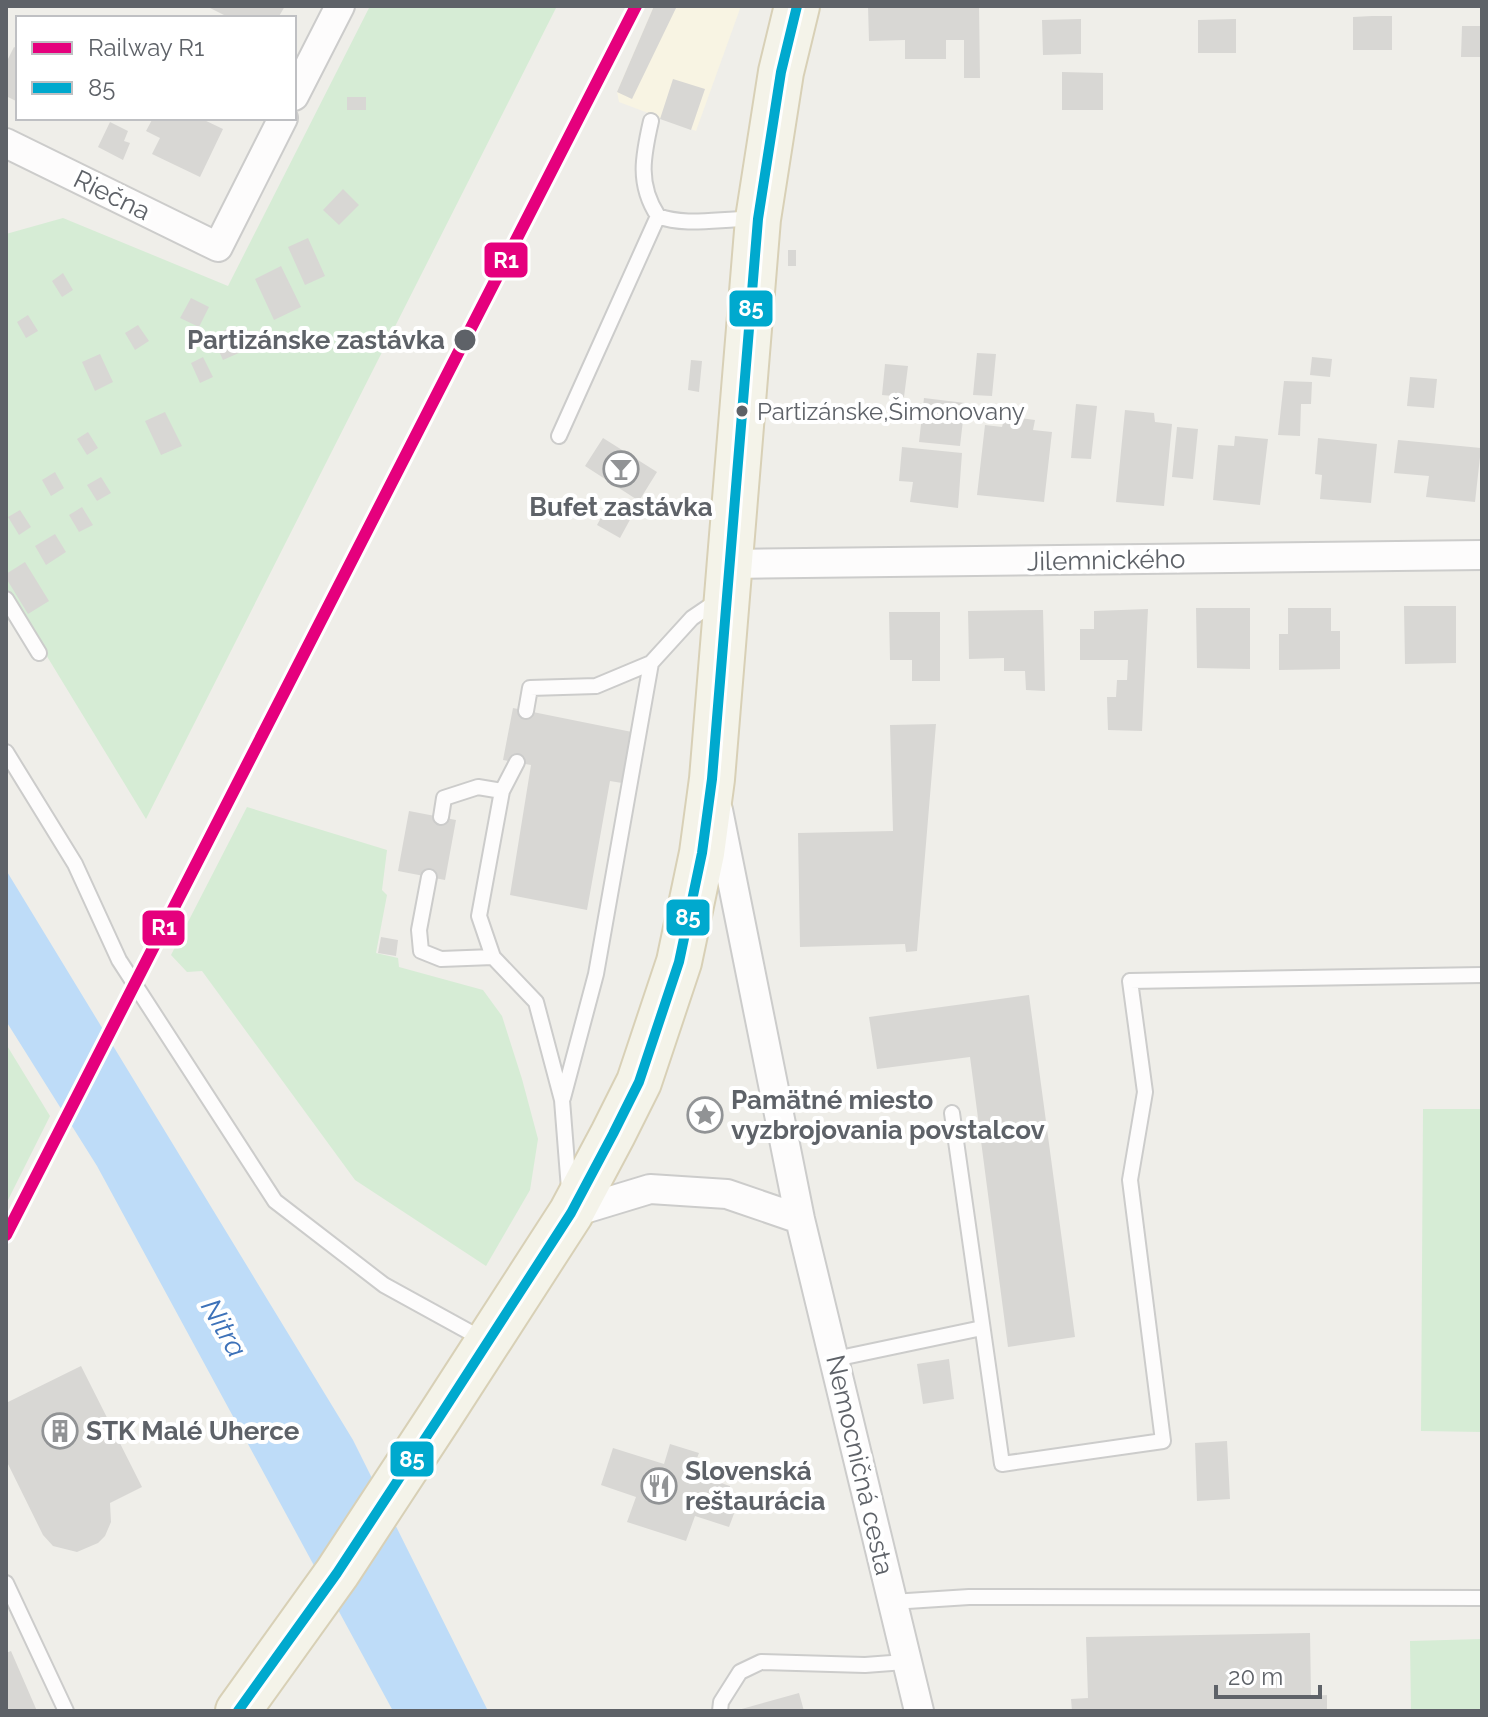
<svg xmlns="http://www.w3.org/2000/svg" width="1488" height="1717" font-family="Raleway,sans-serif">
<style>
.commercial{fill:#f8f4e3}
.green{fill:#d6ecd5}
.water{fill:#bedcf8}
.building{fill:#d8d7d4}
.lines{fill:none;stroke-linecap:round;stroke-linejoin:round}
.service-casing{stroke:#cccccb;stroke-width:18}
.minor-casing{stroke:#cccccb;stroke-width:32}
.primary-casing{stroke:#d8d0b6;stroke-width:48}
.service{stroke:#fdfcfc;stroke-width:14}
.minor{stroke:#fdfcfc;stroke-width:28}
.primary{stroke:#f4f3e9;stroke-width:44}
.bus-1-casing{stroke:#fff;stroke-width:16}
.bus-1{stroke:#00a9ce;stroke-width:10}
.rail-1-casing{stroke:#fff;stroke-width:18}
.rail-1{stroke:#e5007d;stroke-width:12}
.stop-dot{fill:#5e6268;stroke:#fff;stroke-width:3}
.labels{text-anchor:middle;dominant-baseline:central;stroke-width:8;stroke-linejoin:round;paint-order:stroke}
.bus-label{font-size:24px;fill:#5e6268;stroke:#fff;text-anchor:start}
.street-label{font-size:26px;fill:#5e6268;stroke:#fff}
.stop-label{font-size:26px;font-weight:bold;fill:#5e6268;stroke:#fff;text-anchor:end}
.poi-label{font-size:26px;font-weight:bold;fill:#5e6268;stroke:#fff;text-anchor:start}
.water-label{font-size:28px;font-style:italic;fill:#3d72b9;stroke:#fff}
.line-badge{stroke:#fff;stroke-width:3}
.badge-label{font-size:22px;text-anchor:middle;font-weight:bold;fill:#fff}
</style>
<rect width="100%" height="100%" fill="#efeee9"/>
<!-- commercial -->
<path class="commercial" d="M654,6H741L696,131L619,102L617,92Z"/>
<!-- green -->
<path class="green" d="M370,6H557L146,819L6,589V234L63,218L228,286Z
M247,807L387,850L382,890L387,895L376,953L398,958L399,967L483,990L502,1016L522,1079L538,1139L530,1190L486,1266L355,1180L202,971L187,972L171,955Z
M6,1044L50,1116L6,1204Z
M1423,1109H1482V1432L1421,1431Z
M1482,1639V1711H1411L1410,1641Z"/>
<!-- water -->
<path class="water" d="M6,870L353,1440L488,1711H393L97,1166L6,1021Z"/>
<!-- building -->
<path class="building" d="M206,6H285L278,18H230Z
M654,6H677L632,99L617,92Z
M868,6H979L980,78H964V40H946V59H905V40L869,41Z
M1372,16H1392V50H1353V17Z
M1081,19V54L1043,55L1042,20Z
M1236,19V53H1198V20Z
M1462,26H1480V57H1461Z
M14,47L18,49V102L6,96V63Z
M1062,72L1103,73V110H1062Z
M673,79L705,89L691,130L660,119Z
M347,97H366V110H347Z
M153,118H200L223,129L200,177L152,154L160,138L146,131Z
M110,122L128,131L124,141L130,143L123,160L98,147Z
M343,189L359,205L339,225L323,210Z
M308,238L325,276L305,285L288,247Z
M788,250H796V266H788Z
M281,266L301,307L274,320L255,279Z
M63,273L73,290L62,297L52,281Z
M191,298L209,307L199,327L180,318Z
M28,315L38,331L26,338L17,322Z
M138,325L149,341L135,350L125,333Z
M230,328L241,352L223,360L212,336Z
M977,353L996,354L992,396L973,395Z
M100,354L113,382L95,391L82,362Z
M203,357L213,377L200,383L191,363Z
M1312,357L1332,359L1330,377L1310,375Z
M691,360L702,361L699,392L688,390Z
M885,364L908,366L904,397L882,395Z
M1410,377L1437,379L1434,408L1407,406Z
M1284,381L1312,382L1311,404H1301L1300,436L1278,435Z
M924,398L965,403L960,446L919,442Z
M1076,404L1097,406L1091,459L1071,458Z
M1125,410L1154,413L1155,422L1172,424L1164,506L1116,502Z
M165,412L182,446L161,455L145,421Z
M1005,416L1035,420L1033,430L1052,432L1044,502L977,495L985,425L1002,427Z
M1177,427L1198,429L1193,479L1172,477Z
M88,432L98,448L87,455L77,439Z
M1235,436L1268,439L1260,505L1213,500L1218,445L1234,446Z
M603,438L657,472L639,501L585,466Z
M1318,438L1377,444L1371,503L1320,499L1322,475L1315,474Z
M1398,440L1481,448L1475,502L1426,497L1429,476L1394,473Z
M902,447L962,453L958,508L910,502L913,482L899,481Z
M55,472L64,488L51,496L42,480Z
M101,477L111,493L97,501L87,485Z
M609,503L632,516L620,538L597,525Z
M82,507L93,525L79,532L69,515Z
M20,510L31,527L19,535L8,517Z
M55,534L66,552L46,565L35,546Z
M25,562L49,601L28,614L6,578V574Z
M1404,606H1456V663L1405,664Z
M1196,608H1250V669L1197,668Z
M1288,608H1331V631H1340V669L1279,670V634H1288Z
M1148,609L1142,731L1108,730L1107,697H1116L1117,680H1127L1128,660H1080V629H1094V611Z
M1043,610L1045,691L1026,690L1025,671H1004V658L969,659L968,611Z
M889,612H940V681H912V660H890Z
M513,708L632,732L622,783L610,781L587,910L510,895L531,765L503,760Z
M936,724L917,951L906,952L905,944L800,947L798,833L893,831L890,725Z
M409,811L456,820L445,880L398,871Z
M381,937L398,940L396,956L378,953Z
M1029,995L1075,1337L1008,1347L970,1057L877,1069L869,1017Z
M949,1359L954,1399L923,1404L917,1364Z
M81,1366L142,1487L110,1503L111,1522L105,1536L98,1543L77,1552L53,1546L43,1535L6,1460V1403Z
M1227,1441L1230,1499L1197,1501L1195,1443Z
M670,1444L699,1453L691,1473L730,1486V1491L741,1495L729,1527L695,1516L686,1541L627,1522L636,1497L601,1485L613,1448L664,1464Z
M1310,1633L1311,1696L1327,1695V1711H1072L1071,1699L1088,1698L1086,1637Z
M11,1651L37,1711H6V1653Z
M799,1693L804,1711H738V1710Z"/>
<g class="lines">
<defs>
<path id="service" d="M651,121C643,156 637,184 658,216C686,227 722,218 754,219
M559,436L658,216
M6,599L39,653
M526,711L530,688L596,686L651,663L692,618L717,601
M6,752L75,864L119,960L275,1201L384,1285L484,1340
M517,762L502,791L479,916L493,957L536,1002L562,1100L569,1189
M441,817L444,798L478,787L502,791
M429,877L419,930L421,951L441,959L493,957
M563,1098L596,974L651,663
M952,1113L1002,1464L1163,1441L1130,1180L1145,1092L1130,981L1482,975
M835,1359L982,1328
M6,1583L66,1711
M892,1602L969,1597L1482,1598
M720,1711L721,1702L740,1672L761,1662L865,1665L905,1662"/>
<path id="minor" d="M294,96L340,6
M6,143L218,247L283,118
M730,564L1482,555
M718,810L800,1219L919,1711
M571,1213L650,1189L727,1194L800,1219"/>
<path id="primary" d="M238,1711L337,1573L440,1416L571,1213L613,1134L639,1082L679,962L702,853L712,779L758,219L781,72L797,6"/>
</defs>
<!-- service casing -->
<use href="#service" class="service-casing"/>
<!-- minor casing -->
<use href="#minor" class="minor-casing"/>
<!-- primary casing -->
<use href="#primary" class="primary-casing"/>
<!-- service -->
<use href="#service" class="service"/>
<!-- minor -->
<use href="#minor" class="minor"/>
<!-- primary -->
<use href="#primary" class="primary"/>
<defs>
<path id="bus-1" d="M238,1711L337,1573L440,1416L571,1213L613,1134L639,1082L679,962L702,853L712,779L758,219L781,72L797,6"/>
</defs>
<!-- bus-1 casing -->
<use href="#bus-1" class="bus-1-casing"/>
<!-- bus-1 -->
<use href="#bus-1" class="bus-1"/>
<defs>
<path id="rail-1" d="M6,1235L636,6"/>
</defs>
<!-- rail-1 casing -->
<use href="#rail-1" class="rail-1-casing"/>
<!-- rail-1 -->
<use href="#rail-1" class="rail-1"/>
</g>
<!-- icons -->
<defs>
<symbol id="bar-ring" viewBox="-11 -11 22 22"><circle r="9.5" fill="#fff" stroke="#919395" stroke-width="1.5"/><path d="M-6-5H6L.8 .8V4.5H3.5V6h-7V4.5H-.8V.8Z" fill="#919395"/></symbol>
<symbol id="sight-ring" viewBox="-11 -11 22 22"><circle r="9.5" fill="#fff" stroke="#919395" stroke-width="1.5"/><path d="M0-6L1.8-2.2L6-1.7L2.9 1.2L3.7 5.4L0 3.3L-3.7 5.4L-2.9 1.2L-6-1.7L-1.8-2.2Z" fill="#919395"/></symbol>
<symbol id="building-ring" viewBox="-11 -11 22 22"><circle r="9.5" fill="#fff" stroke="#919395" stroke-width="1.5"/><path d="M-4-6H4V6H1V3H-1V6H-4ZM-2.5-4.3h1.7v1.8h-1.7ZM.8-4.3h1.7v1.8H.8ZM-2.5-1h1.7V.8h-1.7ZM.8-1h1.7V.8H.8Z" fill="#919395"/></symbol>
<symbol id="restaurant-ring" viewBox="-11 -11 22 22"><circle r="9.5" fill="#fff" stroke="#919395" stroke-width="1.5"/><path d="M-5-6h1v4h1v-4h1v4h1v-4h1v5L-1.5 .5V6h-2V.5L-5-1ZM5-6V6H3V1.5H1.5Q1.5-4 5-6Z" fill="#919395"/></symbol>
</defs>
<g fill-rule="evenodd">
<use href="#bar-ring" x="601" y="449" width="40" height="40"/>
<use href="#sight-ring" x="685" y="1095" width="40" height="40"/>
<use href="#building-ring" x="40" y="1411" width="40" height="40"/>
<use href="#restaurant-ring" x="639" y="1466" width="40" height="40"/>
</g>
<!-- markers -->
<g class="stop-dot">
<circle cx="465" cy="340" r="12"/>
<circle cx="742" cy="411" r="7"/>
</g>
<g class="labels">
<!-- bus labels -->
<g class="bus-label">
<text x="757" y="411">Partizánske,Šimonovany</text>
</g>
<!-- street labels -->
<g class="street-label">
<text transform="translate(112 195) rotate(26)">Riečna</text>
<text transform="translate(1106 560) rotate(-1)">Jilemnického</text>
<text transform="translate(860 1465) rotate(77)">Nemocničná cesta</text>
</g>
<!-- stop labels -->
<g class="stop-label">
<text x="445" y="340">Partizánske zastávka</text>
</g>
<!-- poi labels -->
<g class="poi-label">
<text x="621" y="507" text-anchor="middle">Bufet zastávka</text>
<text x="731" y="1100">Pamätné miesto<tspan x="731" dy="30">vyzbrojovania povstalcov</tspan></text>
<text x="86" y="1431">STK Malé Uherce</text>
<text x="685" y="1471">Slovenská<tspan x="685" dy="30">reštaurácia</tspan></text>
</g>
<!-- water labels -->
<g class="water-label">
<text transform="translate(224 1328) rotate(60)">Nitra</text>
</g>
</g>
<g class="line-badge">
<rect x="483" y="241" width="46" height="38" rx="8" fill="#e5007d"/>
<rect x="728" y="289" width="46" height="39" rx="8" fill="#00a9ce"/>
<rect x="665" y="898" width="46" height="39" rx="8" fill="#00a9ce"/>
<rect x="141" y="909" width="45" height="38" rx="8" fill="#e5007d"/>
<rect x="389" y="1440" width="46" height="38" rx="8" fill="#00a9ce"/>
</g>
<g class="badge-label">
<text x="506" y="268">R1</text>
<text x="751" y="316">85</text>
<text x="688" y="925">85</text>
<text x="164" y="935">R1</text>
<text x="412" y="1467">85</text>
</g>
<!-- border -->
<rect width="1488" height="1717" fill="none" stroke="#5e6268" stroke-width="16"/>
<!-- legend -->
<rect x="16" y="16" width="280" height="104" fill="#ffffff" stroke="#bfc0c3" stroke-width="2"/>
<rect x="32" y="42" width="40" height="12" fill="#e5007d" stroke="#bfc0c3" stroke-width="2"/>
<text x="88" y="56" font-size="24" fill="#5e6268">Railway R1</text>
<rect x="32" y="82" width="40" height="12" fill="#00a9ce" stroke="#bfc0c3" stroke-width="2"/>
<text x="88" y="96" font-size="24" fill="#5e6268">85</text>
<!-- scale -->
<path d="M1216 1685v12h104v-12" fill="none" stroke="#5e6268" stroke-width="4"/>
<text x="1228" y="1685" font-size="24" fill="#5e6268" stroke="#ffffff" stroke-width="6" paint-order="stroke">20 m</text>
</svg>
